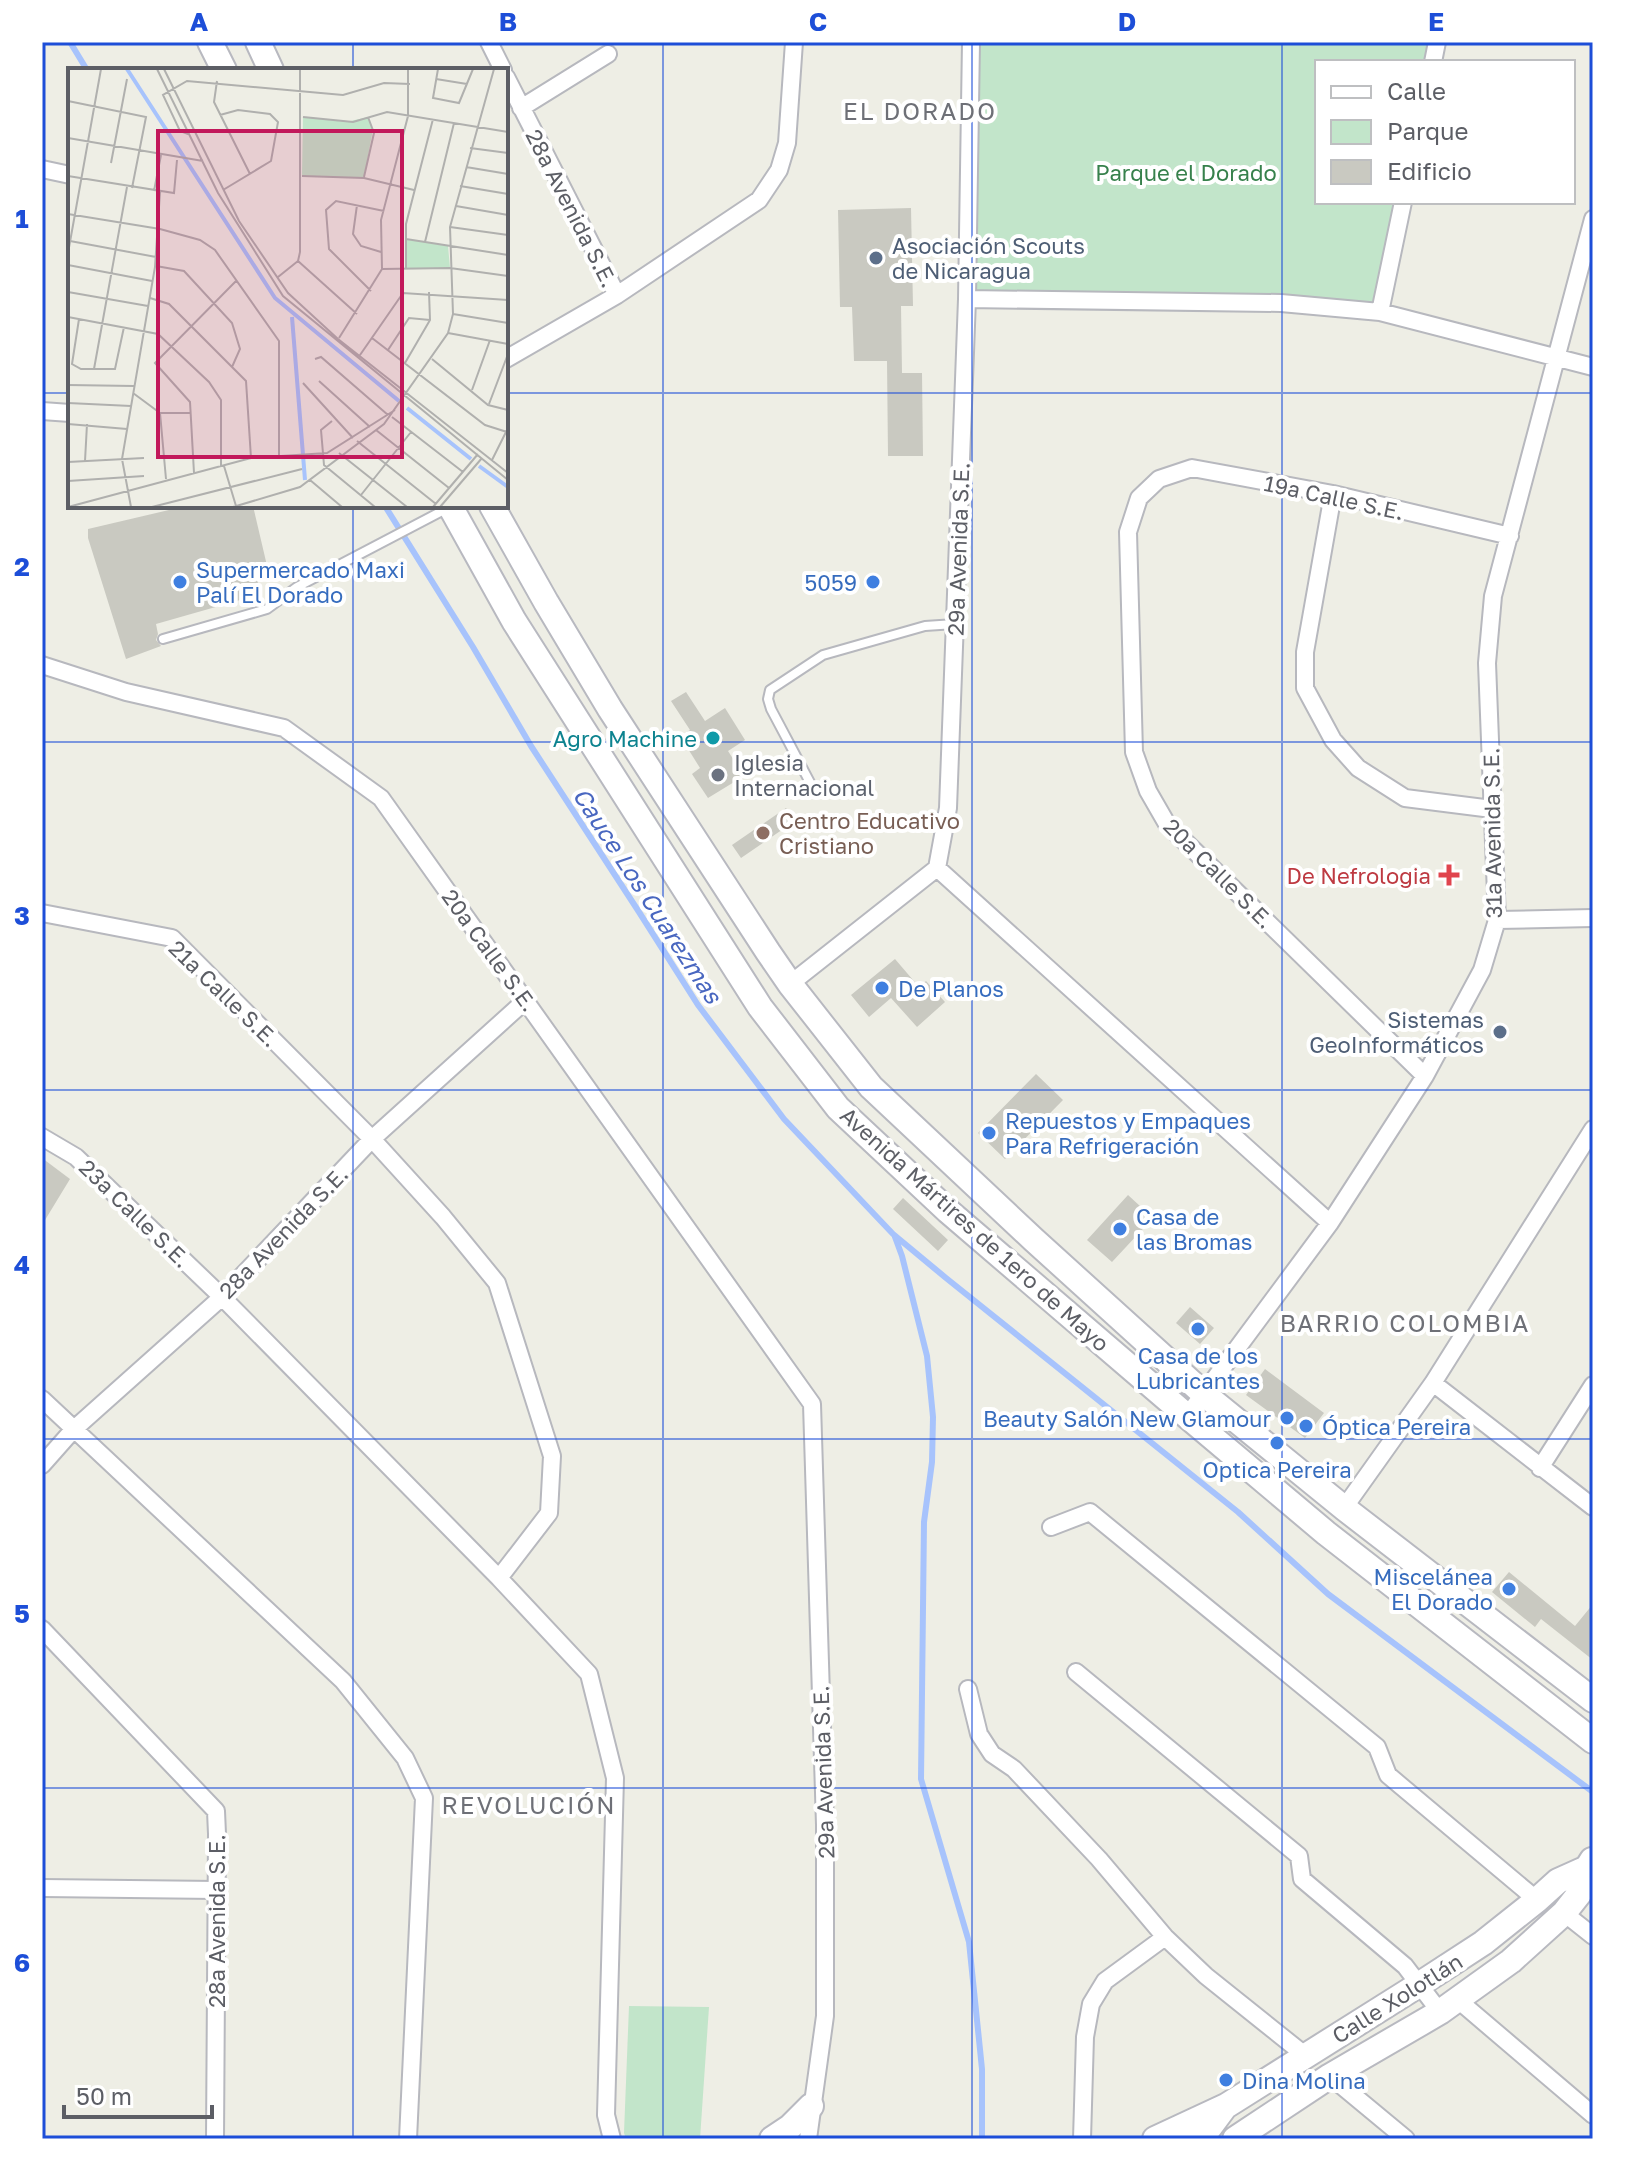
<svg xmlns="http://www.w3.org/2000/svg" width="1635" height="2181" font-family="'Golos Text',sans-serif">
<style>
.green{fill:#c2e5ca}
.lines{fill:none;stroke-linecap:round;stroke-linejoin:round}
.stream{stroke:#a7c3fc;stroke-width:6}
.building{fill:#c9c9c1}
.lane-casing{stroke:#b7b8be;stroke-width:12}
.street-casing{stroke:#b7b8be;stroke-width:20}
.secondary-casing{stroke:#b8b9c0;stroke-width:28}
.lane{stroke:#fff;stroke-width:8}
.street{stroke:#fff;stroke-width:16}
.secondary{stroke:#fff;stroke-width:24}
.grid{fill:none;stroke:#1d4ed8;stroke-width:2;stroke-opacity:0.55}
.service-dot{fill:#5c6f8a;stroke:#fff;stroke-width:3}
.shop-dot{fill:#3f7fe0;stroke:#fff;stroke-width:3}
.culture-dot{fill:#0f9aa8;stroke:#fff;stroke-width:3}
.worship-dot{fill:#6b7280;stroke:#fff;stroke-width:3}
.education-dot{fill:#8d6e63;stroke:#fff;stroke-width:3}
.health-dot{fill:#e0444e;stroke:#fff;stroke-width:3}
.labels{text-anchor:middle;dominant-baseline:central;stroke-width:8;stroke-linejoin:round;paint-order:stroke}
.park-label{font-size:22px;fill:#37814c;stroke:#fff}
.street-label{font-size:22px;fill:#5c5e65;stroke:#fff}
.service-label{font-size:22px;fill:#4e5e75;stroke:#fff;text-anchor:start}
.shop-label{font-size:22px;fill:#366cbe;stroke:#fff;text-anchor:start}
.culture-label{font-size:22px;fill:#0d838f;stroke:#fff;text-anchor:end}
.worship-label{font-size:22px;fill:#5b616d;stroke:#fff;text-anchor:start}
.education-label{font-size:22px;fill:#785e54;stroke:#fff;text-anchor:start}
.health-label{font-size:22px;fill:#be3a42;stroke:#fff;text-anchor:end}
.neighbourhood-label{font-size:24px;letter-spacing:2px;fill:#6e7077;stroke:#fff}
.water-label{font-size:24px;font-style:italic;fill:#4967c0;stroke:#fff}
.inset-river{fill:none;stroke:#a7c3fc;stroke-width:4}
.inset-road{fill:none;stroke:#b0b0ae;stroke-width:2}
.view{fill:#c2185b;fill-opacity:0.15;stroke:#c2185b;stroke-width:4}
.inset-edge{fill:none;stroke:#5c5e65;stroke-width:4}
.neatline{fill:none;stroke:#1d4ed8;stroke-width:3}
.grid-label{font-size:26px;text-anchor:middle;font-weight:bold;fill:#1d4ed8}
</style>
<rect width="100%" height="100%" fill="#eeeee5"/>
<!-- green -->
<path class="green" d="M971,42H1437L1433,62H1317V202H1403L1380,312L967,299Z
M629,2006L709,2007L700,2139H626L624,2133Z"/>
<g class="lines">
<!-- stream -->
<path class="stream" d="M70,42L87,70
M385,506L473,647L531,746L639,912L698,1005L784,1119L893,1234L946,1278L1238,1512L1328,1594L1593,1792
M895,1237L902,1256L927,1356L933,1417L932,1462L924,1522L921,1779L969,1942L982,2069V2139"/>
</g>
<!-- building -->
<path class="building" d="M911,208L913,306H901L902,373H922L923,456H888L887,361H854L852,307H840L838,210Z
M186,506H253L268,570L256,576L261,594L156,624L158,634L156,640L161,646L126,659L88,538V529Z
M686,692L705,721L725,708L745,740L728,751L744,776L708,798L692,774L700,768L680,736L690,730L671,701Z
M786,808L795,821L741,858L732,845Z
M895,959L919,987L926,981L945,1002L917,1027L891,998L869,1017L851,995Z
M1036,1074L1063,1100L1005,1159L978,1133Z
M42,1158L70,1179L42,1225Z
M1128,1195L1153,1218L1112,1262L1087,1240Z
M903,1198L948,1240L938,1251L893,1209Z
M1190,1307L1214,1328L1200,1344L1176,1323Z
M1265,1369L1324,1413L1305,1438L1246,1395Z
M1509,1572L1575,1626L1593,1604V1660L1541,1619L1535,1627L1492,1592Z"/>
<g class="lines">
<defs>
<path id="lane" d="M163,639L267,609L297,587L446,509
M814,790L771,709L768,699L770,690L823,655L925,626L955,624"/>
<path id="street" d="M489,42L503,70
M1433,62L1437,42
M506,77L617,295
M521,108L608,54
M42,169L70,175
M967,299L1281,303L1380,312L1593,367
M1380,312L1403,202
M506,359L617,295L759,200L779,170L787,143L794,42
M42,411L70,413
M1333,494L1305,652V688L1333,740L1358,768L1405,798L1492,809
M42,665L126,692L284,728L381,798L812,1404L825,1825V2016L808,2139
M937,868L1330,1223
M42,913L172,938L372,1139L443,1217L497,1283L552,1456L549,1513L499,1578
M1497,920L1593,918
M790,984L937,868L948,808L967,299L971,42
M1425,1076L1167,824L1148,791L1134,752L1128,532L1139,498L1159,479L1192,468L1333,494L1510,536
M42,1137L76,1157L222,1297L499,1578L589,1674L615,1778L606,2115L612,2139
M1433,1383L1593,1507
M42,1399L343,1681L405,1758L424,1798L408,2139
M1187,1416L1330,1223L1425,1076L1482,970L1497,920L1487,663L1493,596L1593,219
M42,1465L73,1430L222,1297L372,1139L526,1000
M1540,1468L1593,1385
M1344,1508L1433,1383L1593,1129
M1051,1527L1090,1512L1377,1747L1388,1775L1537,1900
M42,1629L216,1811L217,1834L215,2139
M1076,1672L1299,1856L1302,1879L1405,1966L1440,2012
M968,1689L979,1734L992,1754L1014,1769L1099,1859L1165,1937L1206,1976L1306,2056
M42,1888L217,1890
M1564,1913L1593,1936
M1458,2000L1593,2115
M1330,2076L1406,2139
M1082,2139L1085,2037L1091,2004L1105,1981L1165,1937"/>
<path id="secondary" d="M210,42L224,70
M258,42L271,70
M450,506L514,621L760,1007L838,1108L948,1211L1187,1416L1326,1533L1593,1741
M492,506L546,602L610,709L768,952L790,984L871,1087L1034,1240L1204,1394L1344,1508L1593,1700
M772,2139L790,2127L811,2106
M1155,2139L1226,2106L1420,1984L1483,1943L1537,1900L1558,1881L1587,1868
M1201,2139L1224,2108
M1235,2139L1330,2076L1440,2012L1511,1961L1564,1913L1579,1894L1587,1868L1592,1860"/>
</defs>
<!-- lane casing -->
<use href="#lane" class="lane-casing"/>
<!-- street casing -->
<use href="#street" class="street-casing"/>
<!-- secondary casing -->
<use href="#secondary" class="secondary-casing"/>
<!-- lane -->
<use href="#lane" class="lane"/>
<!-- street -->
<use href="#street" class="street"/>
<!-- secondary -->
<use href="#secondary" class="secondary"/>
</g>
<!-- grid -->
<path class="grid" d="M353,42V70M663,42V2139M972,42V2139M1282,42V2139M42,393H70M506,393H1593M353,506V2139M42,742H1593M42,1090H1593M42,1439H1593M42,1788H1593"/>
<!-- markers -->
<g class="service-dot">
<circle cx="876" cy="258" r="8"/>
<circle cx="1500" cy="1032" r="8"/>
</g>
<g class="shop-dot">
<circle cx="180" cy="582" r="8"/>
<circle cx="873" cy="582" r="8"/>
<circle cx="882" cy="988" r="8"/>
<circle cx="989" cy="1133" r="8"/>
<circle cx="1120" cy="1229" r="8"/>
<circle cx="1198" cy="1329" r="8"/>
<circle cx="1287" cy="1418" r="8"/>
<circle cx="1306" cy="1426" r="8"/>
<circle cx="1277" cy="1443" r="8"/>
<circle cx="1509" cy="1589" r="8"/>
<circle cx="1226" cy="2080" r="8"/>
</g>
<circle class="culture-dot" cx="713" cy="738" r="8"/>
<circle class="worship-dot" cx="718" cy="775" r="8"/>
<circle class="education-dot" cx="763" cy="833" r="8"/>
<path class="health-dot" d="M1445 863h8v8h8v8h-8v8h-8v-8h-8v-8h8z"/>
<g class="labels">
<!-- park labels -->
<g class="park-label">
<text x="1186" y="172">Parque el Dorado</text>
</g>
<!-- street labels -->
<g class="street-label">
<text transform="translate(572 208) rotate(63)">28a Avenida S.E.</text>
<text transform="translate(1334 497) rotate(12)">19a Calle S.E.</text>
<text transform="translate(958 549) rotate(-88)">29a Avenida S.E.</text>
<text transform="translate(1492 833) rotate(-91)">31a Avenida S.E.</text>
<text transform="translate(1219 873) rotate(45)">20a Calle S.E.</text>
<text transform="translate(490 950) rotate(54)">20a Calle S.E.</text>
<text transform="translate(224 993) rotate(44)">21a Calle S.E.</text>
<text transform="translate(135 1213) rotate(44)">23a Calle S.E.</text>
<text transform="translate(975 1229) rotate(42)">Avenida Mártires de 1ero de Mayo</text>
<text transform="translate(283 1232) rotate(-46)">28a Avenida S.E.</text>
<text transform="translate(823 1772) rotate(-92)">29a Avenida S.E.</text>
<text transform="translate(216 1921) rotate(-90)">28a Avenida S.E.</text>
<text transform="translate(1397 1998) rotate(-32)">Calle Xolotlán</text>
</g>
<!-- service labels -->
<g class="service-label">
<text x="892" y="245">Asociación Scouts<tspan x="892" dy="25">de Nicaragua</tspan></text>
<text x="1484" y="1019" text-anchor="end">Sistemas<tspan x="1484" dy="25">GeoInformáticos</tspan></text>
</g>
<!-- shop labels -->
<g class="shop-label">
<text x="196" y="569">Supermercado Maxi<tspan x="196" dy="25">Palí El Dorado</tspan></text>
<text x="857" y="582" text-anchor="end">5059</text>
<text x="898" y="988">De Planos</text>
<text x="1005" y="1120">Repuestos y Empaques<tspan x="1005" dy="25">Para Refrigeración</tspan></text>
<text x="1136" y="1216">Casa de<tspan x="1136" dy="25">las Bromas</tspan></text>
<text x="1198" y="1355" text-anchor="middle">Casa de los<tspan x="1198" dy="25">Lubricantes</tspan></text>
<text x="1271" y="1418" text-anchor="end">Beauty Salón New Glamour</text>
<text x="1322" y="1426">Óptica Pereira</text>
<text x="1277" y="1469" text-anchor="middle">Optica Pereira</text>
<text x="1493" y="1576" text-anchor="end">Miscelánea<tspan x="1493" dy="25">El Dorado</tspan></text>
<text x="1242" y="2080">Dina Molina</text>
</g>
<!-- culture labels -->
<g class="culture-label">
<text x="697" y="738">Agro Machine</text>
</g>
<!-- worship labels -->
<g class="worship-label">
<text x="734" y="762">Iglesia<tspan x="734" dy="25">Internacional</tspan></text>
</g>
<!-- education labels -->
<g class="education-label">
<text x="779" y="820">Centro Educativo<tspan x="779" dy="25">Cristiano</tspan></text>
</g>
<!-- health labels -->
<g class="health-label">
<text x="1431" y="875">De Nefrologia</text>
</g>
<!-- neighbourhood labels -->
<g class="neighbourhood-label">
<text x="920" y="110">EL DORADO</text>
<text x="1405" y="1322">BARRIO COLOMBIA</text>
<text x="529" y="1804">REVOLUCIÓN</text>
</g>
<!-- water labels -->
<g class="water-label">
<text transform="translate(648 895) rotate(57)">Cauce Los Cuarezmas</text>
</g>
</g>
<!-- overview -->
<g transform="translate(68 68)">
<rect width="440" height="440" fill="#eeeee5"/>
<path d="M235,49L278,54L300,49L305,61L296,110L234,108ZM338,171L380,178L382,200H338Z" fill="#c2e5ca"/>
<path class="inset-river" d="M59,1L207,230L331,333M224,249L237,412M339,340L403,391M411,398L440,419"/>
<path class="inset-road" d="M89,1L150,125L215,228L440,412M96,1L171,153L220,225L270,271L440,405M370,1L365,30L391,35L405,1M368,11L399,16M149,13L146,34L182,106M0,33L78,49L64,120M152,47L170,42L202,46L210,54L203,93L155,122M235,49L285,54L319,44L440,64M120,66L112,63L95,27L119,13L275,27L316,15L342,16M0,70L135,93M402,80L440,85M43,95L59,11M398,99L440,106M0,108L106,125L109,92M234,108L296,110L346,122M296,109L306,65L300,49M392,118L440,126M86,123L93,87M289,137L285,166L293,178L313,184M388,138L440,147M0,146L92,161L132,172L147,182L211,273V387M382,159L440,167M338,171L440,187M2,173L88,189M357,174L386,55M0,185L33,1M230,193L289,246M0,197L84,213M88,198L116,203L164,255L172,281L164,299M338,200V156L365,51M314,201L382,200L440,208M210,209L230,193L232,184V1M303,223L261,181L258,142L268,133L316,143M0,224L80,238M82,230L101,236L178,313L183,390M385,246L440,255M0,249L90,266L141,314L153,332V398M11,251L4,296L13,301H47L56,259M380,265L440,276M271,270L314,201L313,152L340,48V1M304,270L417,357L439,364M320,282L341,250L362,252M292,287L335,225L440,232M247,291L253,289L320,347M364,291L420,337L440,342M337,295L362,252L361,224M26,301L59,119M251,313L302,359M235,315L285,370M0,317L66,318M404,322L422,272M65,325L92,345L98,411M0,335L63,338M421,336L440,286M92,345H122M324,349L395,404M264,353L253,362L256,397L307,439M0,356L59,361M308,362L381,420M289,373L368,436M271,385L339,439M424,392L440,360M17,393L19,356M0,394L76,390M156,398L168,438M126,405L122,334L87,295L169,212M242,412L274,439M0,413L76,408M293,427L343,364M0,439L183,390L259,385L327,342M63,439L54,391L87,199L92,124M84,439L234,401M165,439L232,419L316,356L380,265L385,246L382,159L426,1M365,439L410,386M372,439L414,390"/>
<path class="view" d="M90,63H334V389H90Z"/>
<rect width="440" height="440" class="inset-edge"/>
</g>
<!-- border -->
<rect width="1635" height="2181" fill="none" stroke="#ffffff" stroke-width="88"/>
<!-- legend -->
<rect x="1315" y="60" width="260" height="144" fill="#ffffff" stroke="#bebfc1" stroke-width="2"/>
<rect x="1331" y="86" width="40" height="12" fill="#ffffff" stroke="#bebfc1" stroke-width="2"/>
<text x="1387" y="100" font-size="24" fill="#5c5e65">Calle</text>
<rect x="1331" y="120" width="40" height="24" fill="#c2e5ca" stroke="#bebfc1" stroke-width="2"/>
<text x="1387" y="140" font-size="24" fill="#5c5e65">Parque</text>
<rect x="1331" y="160" width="40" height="24" fill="#c9c9c1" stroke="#bebfc1" stroke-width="2"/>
<text x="1387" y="180" font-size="24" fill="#5c5e65">Edificio</text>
<!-- scale -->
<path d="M64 2105v12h148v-12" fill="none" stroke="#5c5e65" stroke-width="4"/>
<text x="76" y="2105" font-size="24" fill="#5c5e65" stroke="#ffffff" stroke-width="6" paint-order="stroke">50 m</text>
<rect x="44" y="44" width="1547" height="2093" class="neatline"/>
<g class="grid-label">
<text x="199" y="31">A</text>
<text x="508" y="31">B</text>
<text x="818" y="31">C</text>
<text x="1127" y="31">D</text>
<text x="1436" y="31">E</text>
<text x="22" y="228">1</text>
<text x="22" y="576">2</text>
<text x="22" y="925">3</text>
<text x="22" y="1274">4</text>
<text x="22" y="1623">5</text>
<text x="22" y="1972">6</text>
</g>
</svg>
